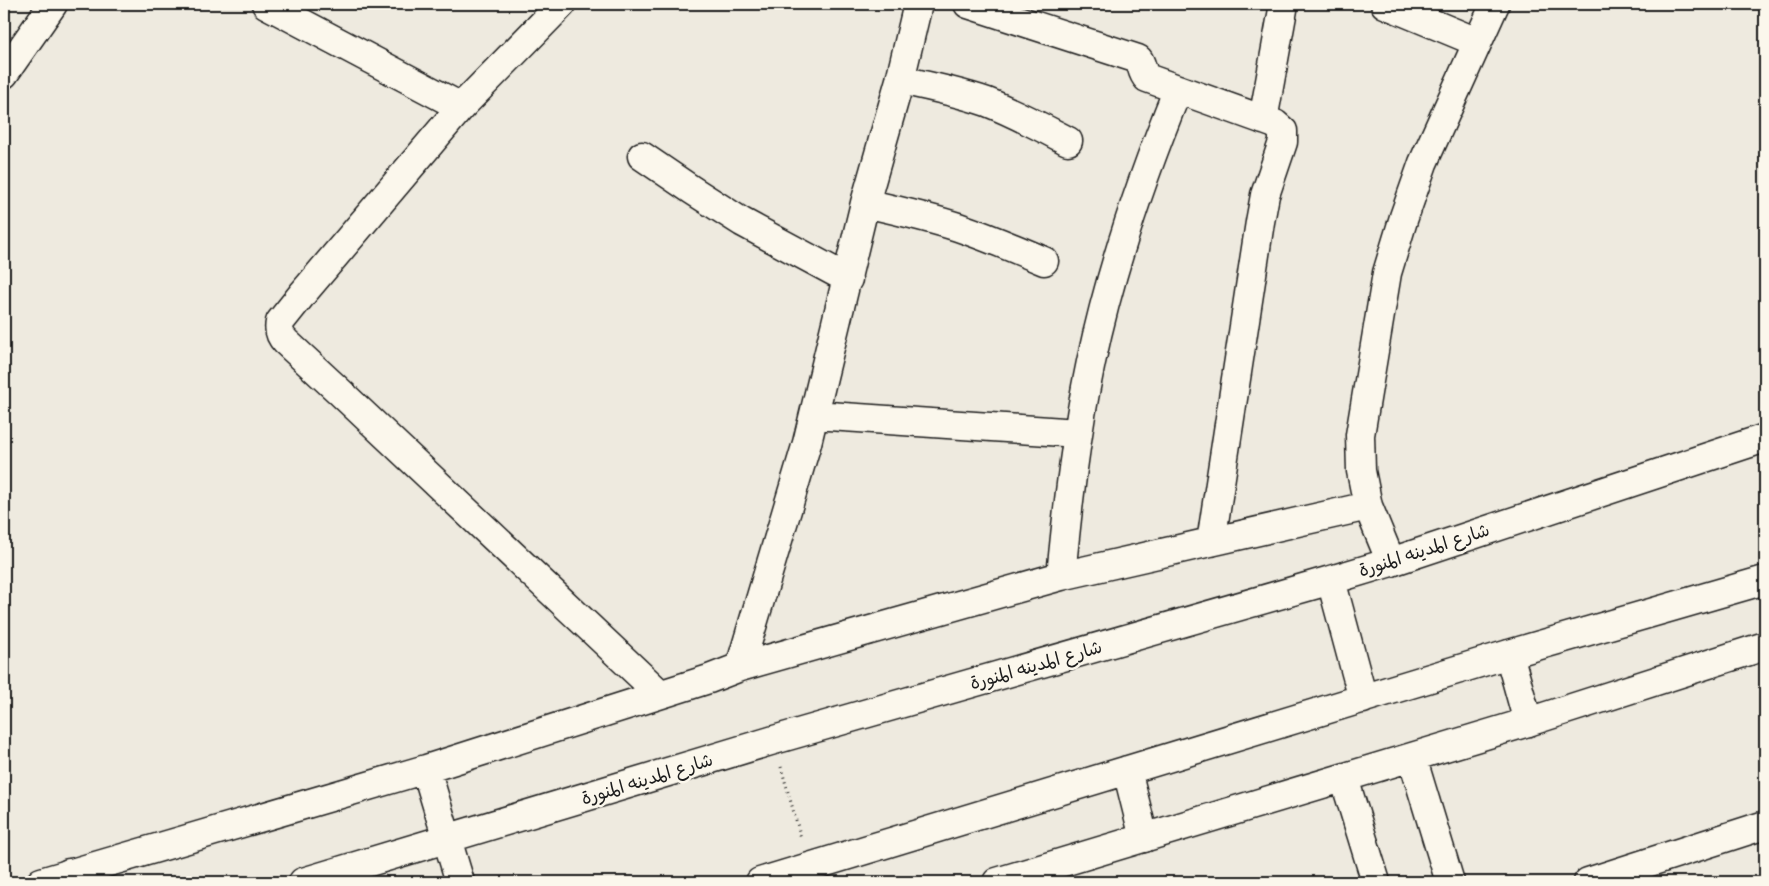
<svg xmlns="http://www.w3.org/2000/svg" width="1769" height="886" font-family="Sriracha,'Playpen Sans Arabic',sans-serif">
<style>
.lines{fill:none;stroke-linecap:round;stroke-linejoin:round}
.street-casing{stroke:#1c1c1c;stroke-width:31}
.secondary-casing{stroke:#1c1c1c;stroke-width:31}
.path{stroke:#1c1c1c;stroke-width:3;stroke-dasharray:1 4;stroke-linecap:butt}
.street{stroke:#fbf7ec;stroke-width:28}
.secondary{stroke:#fbf7ec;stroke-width:28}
.labels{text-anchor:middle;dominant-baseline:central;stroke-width:5;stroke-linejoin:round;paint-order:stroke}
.street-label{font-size:18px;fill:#1c1c1c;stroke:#fbf7ec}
</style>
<rect width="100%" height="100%" fill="#eeeadf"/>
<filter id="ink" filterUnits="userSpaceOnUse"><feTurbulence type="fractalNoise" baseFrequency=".02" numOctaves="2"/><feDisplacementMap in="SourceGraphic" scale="10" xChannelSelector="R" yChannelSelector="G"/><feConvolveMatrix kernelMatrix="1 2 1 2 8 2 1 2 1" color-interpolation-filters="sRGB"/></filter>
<g filter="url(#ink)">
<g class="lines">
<defs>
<path id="street" d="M266,4L461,107
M562,4L461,107L304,292L280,322C278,331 280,336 286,342L340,392L660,694
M968,4L1138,59C1143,65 1141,72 1147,78L1275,124L1283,131V142L1265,195L1260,222L1211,542
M1385,4L1477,42
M900,80C929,86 958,92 987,102C1015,113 1041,127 1068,141
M1263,120L1284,4
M642,156L692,190L742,222L848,279
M865,203C896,210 928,217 958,227C987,237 1016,249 1044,261
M814,415L1078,433
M1391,562L1368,506L1361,471L1360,435L1387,273L1404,217L1423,163L1495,4
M1061,576C1068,504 1076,433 1091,362C1111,268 1142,177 1178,89
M740,667L807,443L865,203L900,80L918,4
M1412,757L1450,882
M426,769L460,882
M1344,778L1376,882
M41,882L426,769L709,679L740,667L1061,576L1368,506
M997,882L1528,722L1765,646
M1588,882L1765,825"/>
<path id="secondary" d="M4,74L53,4
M1331,580L1363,699
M1509,654L1528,722
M1127,770L1144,838
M69,873L72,882
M303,882L774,740L1331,580L1391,562L1765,438
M760,882L1509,654L1765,580"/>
</defs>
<!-- street casing -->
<use href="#street" class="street-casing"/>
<!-- secondary casing -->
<use href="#secondary" class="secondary-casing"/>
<!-- path -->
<path class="path" d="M781,767L801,838"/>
<!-- street -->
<use href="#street" class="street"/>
<!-- secondary -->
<use href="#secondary" class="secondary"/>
</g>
</g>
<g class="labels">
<!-- street labels -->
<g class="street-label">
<text transform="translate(1424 550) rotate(-18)">شارع المدينه المنورة</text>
<text transform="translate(1036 665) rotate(-16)">شارع المدينه المنورة</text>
<text transform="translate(647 779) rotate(-17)">شارع المدينه المنورة</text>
</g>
</g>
<!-- margin -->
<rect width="1769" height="886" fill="none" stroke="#fbf7ec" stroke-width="20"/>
<rect x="10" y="10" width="1749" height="866" fill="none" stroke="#1c1c1c" stroke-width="2" filter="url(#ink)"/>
</svg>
